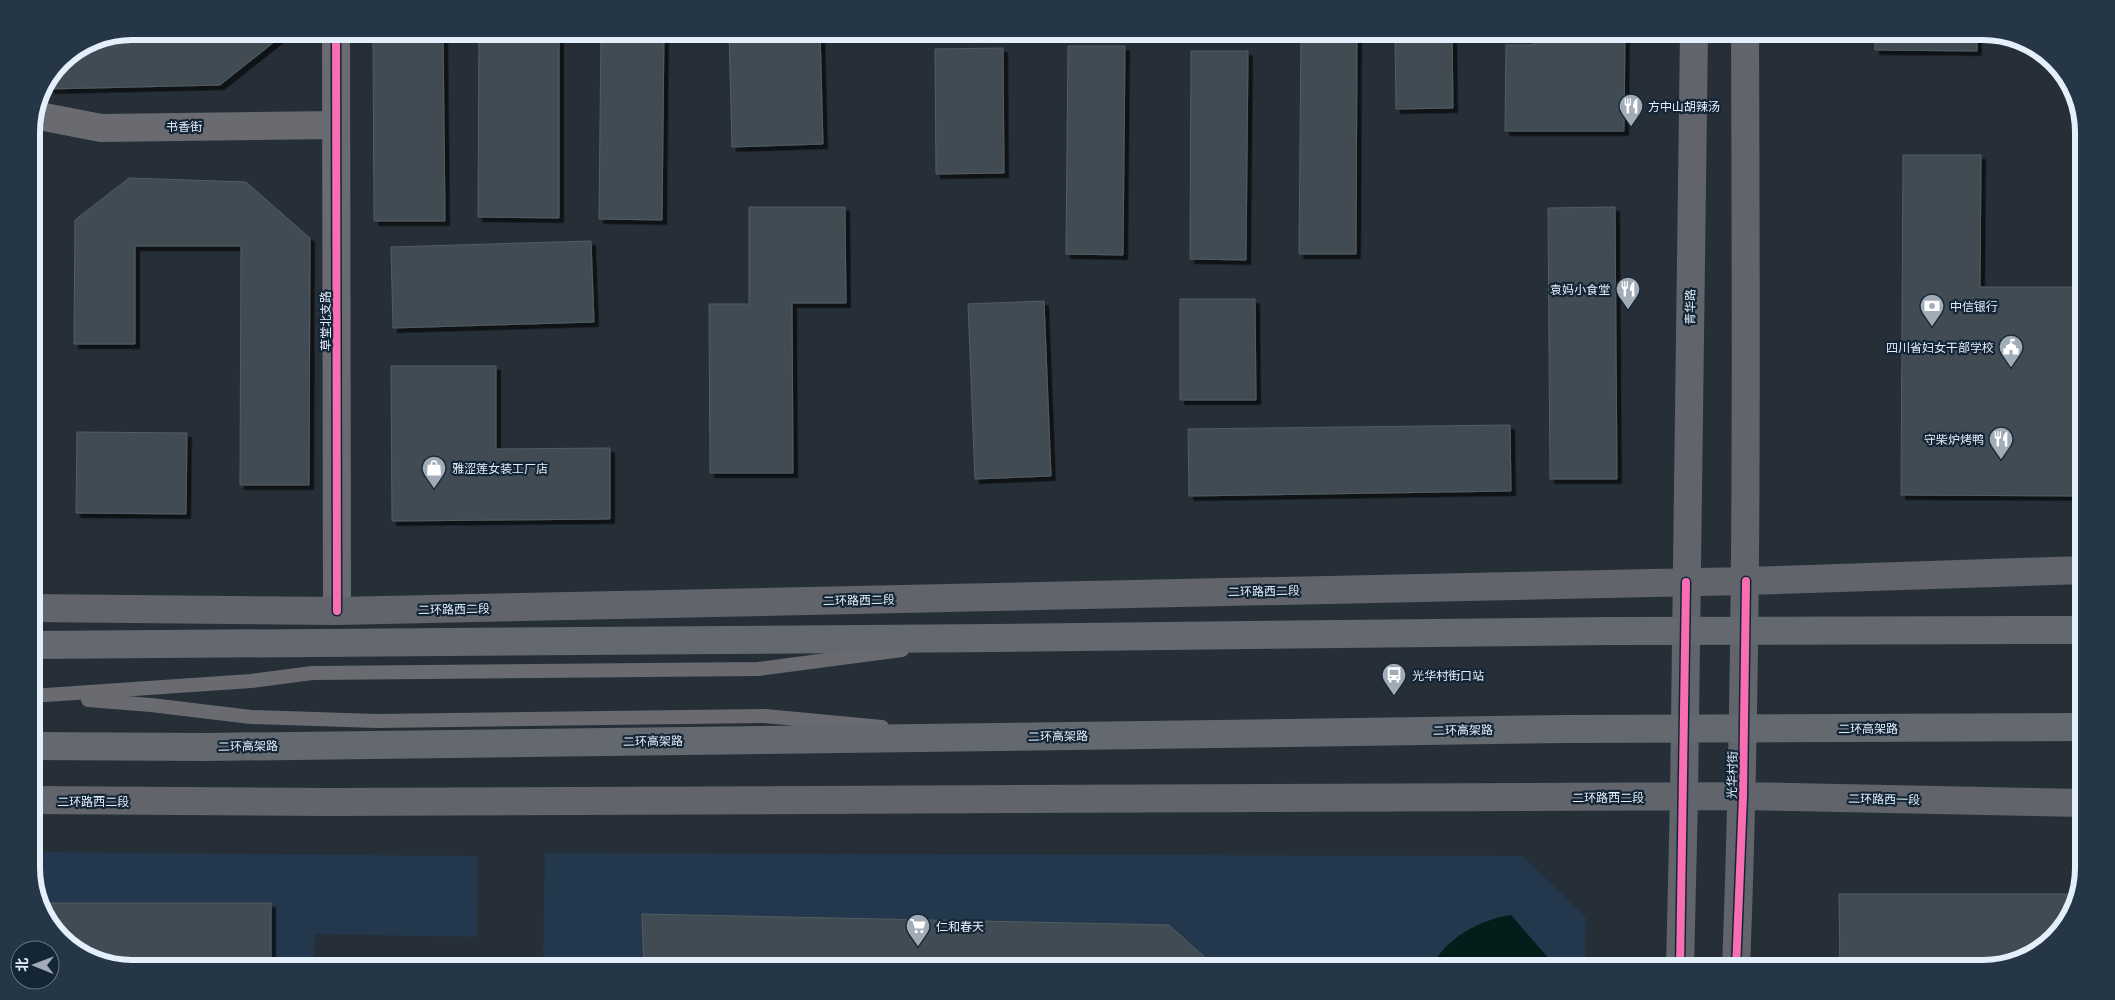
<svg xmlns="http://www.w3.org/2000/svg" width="2115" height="1000" font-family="Ubuntu,'Noto Sans SC',sans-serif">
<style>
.built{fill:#23384c}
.water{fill:#031d1b}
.building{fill:#414b52;stroke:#525d62;filter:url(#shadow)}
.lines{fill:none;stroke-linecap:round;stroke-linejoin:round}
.lane{stroke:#696b70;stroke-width:14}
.street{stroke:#696b70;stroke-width:28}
.secondary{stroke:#61656b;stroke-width:28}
.highway{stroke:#646970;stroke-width:28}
.highway-bridge{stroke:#646970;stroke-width:28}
.cycleway-casing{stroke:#142636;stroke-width:11}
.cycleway{stroke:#f96db3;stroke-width:8}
.labels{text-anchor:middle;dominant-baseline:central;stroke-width:4.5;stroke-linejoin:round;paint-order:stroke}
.poi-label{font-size:12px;fill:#e3effa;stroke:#142636;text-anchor:start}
.street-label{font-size:12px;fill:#e3effa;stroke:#142636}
.rim{fill:none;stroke:#e3effa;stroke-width:6}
</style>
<defs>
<filter id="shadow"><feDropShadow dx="4.5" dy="4.5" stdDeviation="0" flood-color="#0009"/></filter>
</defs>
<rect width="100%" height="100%" fill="#262f38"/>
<!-- built -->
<path class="built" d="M31,852L478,856L477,937L315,934L313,969H132L93,961L52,929L31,875Z
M545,853L1523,856L1586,918L1585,969H543Z"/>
<!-- water -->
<path class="water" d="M1511,915L1550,960V969H1431C1443,939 1481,919 1511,915Z"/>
<!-- building -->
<path class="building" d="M132,31H288L220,85L50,89V77L61,61L94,39Z
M373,31H443L445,221H374Z
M479,31H559V218L478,217Z
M601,31H664L662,220L599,219Z
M729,31H820L823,144L732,147Z
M1188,31H1245V36H1188Z
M1301,31H1357L1356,254H1299Z
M1395,31H1452L1453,108L1396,109Z
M1533,31H1625L1624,131H1505L1506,45H1533Z
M1875,31H1977V51L1875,50Z
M1068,46H1125L1123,255L1066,254Z
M1003,48L1004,173L936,174L935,49Z
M1191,51H1248L1246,260L1190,259Z
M1903,155H1981L1980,287H2084V496L1901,495Z
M129,178L246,182L310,238L309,485H240L241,246H135V344H74L75,220Z
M749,207H845L846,303H792L793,473H710L709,304H749Z
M1615,207L1617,479H1550L1548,208Z
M591,241L594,322L393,328L391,247Z
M1180,299H1255L1256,400H1180Z
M1044,301L1051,476L975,479L968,304Z
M391,366H496V449L610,448V519L392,521Z
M1510,425L1511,491L1189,496L1188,429Z
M77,432L187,433L186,514L76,513Z
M1839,894H2079L2076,907L2039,952L1983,969H1840Z
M42,903H271V969H132L93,961L52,929Z
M642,914L1169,925L1218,969H644Z"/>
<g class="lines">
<!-- lane -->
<path class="lane" d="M31,696L251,681L312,673L758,669L902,650
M88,700L151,705L251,717L377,721L765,716L882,727"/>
<!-- street -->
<path class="street" d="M336,31L337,611
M34,115L101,128L335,125"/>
<!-- secondary -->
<path class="secondary" d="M31,608L337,611L1746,581L2084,570
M31,800L330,802L1743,796L2084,803
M1680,969L1684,796L1694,31
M1736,969C1748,656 1746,344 1745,31"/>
<!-- highway -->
<path class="highway" d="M31,645L996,638
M31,746L206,747L998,737"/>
<!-- highway-bridge -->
<path class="highway-bridge" d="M996,638L1609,631L2084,630
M998,737L1566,729L2084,727"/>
<defs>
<path id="cycleway" d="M336,31L337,611
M1680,969L1686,582
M1736,969L1743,796L1746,581"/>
</defs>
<!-- cycleway casing -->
<use href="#cycleway" class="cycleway-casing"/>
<!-- cycleway -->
<use href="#cycleway" class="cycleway"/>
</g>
<!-- icons -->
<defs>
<symbol id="restaurant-pin" viewBox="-11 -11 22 30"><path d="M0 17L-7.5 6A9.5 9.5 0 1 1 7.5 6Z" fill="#a1acb6" stroke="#142636"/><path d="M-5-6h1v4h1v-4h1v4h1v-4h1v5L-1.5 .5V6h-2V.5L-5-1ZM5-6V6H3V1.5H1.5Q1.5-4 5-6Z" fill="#fff"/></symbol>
<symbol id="bank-pin" viewBox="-11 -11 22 30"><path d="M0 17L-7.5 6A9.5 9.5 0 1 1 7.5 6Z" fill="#a1acb6" stroke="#142636"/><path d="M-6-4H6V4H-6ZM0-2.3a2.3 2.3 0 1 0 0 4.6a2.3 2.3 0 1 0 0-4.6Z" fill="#fff"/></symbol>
<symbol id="civic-pin" viewBox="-11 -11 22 30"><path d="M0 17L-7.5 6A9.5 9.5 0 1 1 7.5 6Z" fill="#a1acb6" stroke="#142636"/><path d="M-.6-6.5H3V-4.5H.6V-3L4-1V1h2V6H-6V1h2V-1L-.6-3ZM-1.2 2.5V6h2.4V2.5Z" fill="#fff"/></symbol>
<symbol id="shop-pin" viewBox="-11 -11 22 30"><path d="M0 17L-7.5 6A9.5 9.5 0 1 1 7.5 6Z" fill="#a1acb6" stroke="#142636"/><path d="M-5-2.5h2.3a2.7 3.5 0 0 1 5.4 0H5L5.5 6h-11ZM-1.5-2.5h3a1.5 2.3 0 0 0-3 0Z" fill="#fff"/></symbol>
<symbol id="bus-pin" viewBox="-11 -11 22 30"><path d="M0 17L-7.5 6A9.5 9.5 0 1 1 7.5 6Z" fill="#a1acb6" stroke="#142636"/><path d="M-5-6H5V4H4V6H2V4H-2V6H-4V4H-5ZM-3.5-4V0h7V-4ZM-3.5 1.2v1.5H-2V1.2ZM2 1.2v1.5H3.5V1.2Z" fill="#fff"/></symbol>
<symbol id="supermarket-pin" viewBox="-11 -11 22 30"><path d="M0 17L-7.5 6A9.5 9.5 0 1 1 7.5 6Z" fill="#a1acb6" stroke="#142636"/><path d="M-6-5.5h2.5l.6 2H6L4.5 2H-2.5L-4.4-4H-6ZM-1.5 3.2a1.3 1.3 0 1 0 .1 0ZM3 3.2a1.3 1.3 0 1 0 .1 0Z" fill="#fff"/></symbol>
</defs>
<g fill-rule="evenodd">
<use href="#restaurant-pin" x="1617" y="92" width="28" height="38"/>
<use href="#restaurant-pin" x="1614" y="275" width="28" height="38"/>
<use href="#bank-pin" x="1918" y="292" width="28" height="38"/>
<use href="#civic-pin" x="1997" y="333" width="28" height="38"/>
<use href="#restaurant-pin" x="1987" y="425" width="28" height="38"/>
<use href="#shop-pin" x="420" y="454" width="28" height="38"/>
<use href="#bus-pin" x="1380" y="661" width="28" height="38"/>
<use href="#supermarket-pin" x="904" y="912" width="28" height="38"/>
</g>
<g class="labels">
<!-- poi labels -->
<g class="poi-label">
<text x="1648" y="106">方中山胡辣汤</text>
<text x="1610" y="289" text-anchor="end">袁妈小食堂</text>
<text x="1950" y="306">中信银行</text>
<text x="1994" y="347" text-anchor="end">四川省妇女干部学校</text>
<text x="1984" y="439" text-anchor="end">守柴炉烤鸭</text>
<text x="452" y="468">雅涩莲女装工厂店</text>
<text x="1412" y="675">光华村街口站</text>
<text x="936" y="926">仁和春天</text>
</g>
<!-- street labels -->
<g class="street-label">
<text x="184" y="126">书香街</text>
<text transform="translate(1690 307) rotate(-89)">青华路</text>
<text transform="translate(325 321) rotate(-90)">草堂北支路</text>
<text transform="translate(1264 591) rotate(-1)">二环路西二段</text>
<text transform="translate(859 600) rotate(-1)">二环路西二段</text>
<text transform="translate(454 609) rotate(-1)">二环路西二段</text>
<text x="1868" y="728">二环高架路</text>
<text transform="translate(1463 730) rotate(-1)">二环高架路</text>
<text transform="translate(1058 736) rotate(-1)">二环高架路</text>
<text transform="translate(653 741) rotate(-1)">二环高架路</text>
<text transform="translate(248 746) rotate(-1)">二环高架路</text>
<text transform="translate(1732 775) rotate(-89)">光华村街</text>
<text x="1608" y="797">二环路西二段</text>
<text transform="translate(1884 799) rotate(1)">二环路西一段</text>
<text x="93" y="801">二环路西二段</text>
</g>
</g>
<!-- crop -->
<path d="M0 0H2115V1000H0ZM132 40H1983A92 92 0 0 1 2075 132V868A92 92 0 0 1 1983 960H132A92 92 0 0 1 40 868V132A92 92 0 0 1 132 40Z" fill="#253646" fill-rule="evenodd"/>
<path class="rim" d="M132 40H1983A92 92 0 0 1 2075 132V868A92 92 0 0 1 1983 960H132A92 92 0 0 1 40 868V132A92 92 0 0 1 132 40Z"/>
<!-- north arrow -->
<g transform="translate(35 965) rotate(271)"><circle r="24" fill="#142636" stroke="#677684"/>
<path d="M0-4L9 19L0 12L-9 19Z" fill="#a1acb6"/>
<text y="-8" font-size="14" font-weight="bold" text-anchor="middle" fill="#e3effa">北</text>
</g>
</svg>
